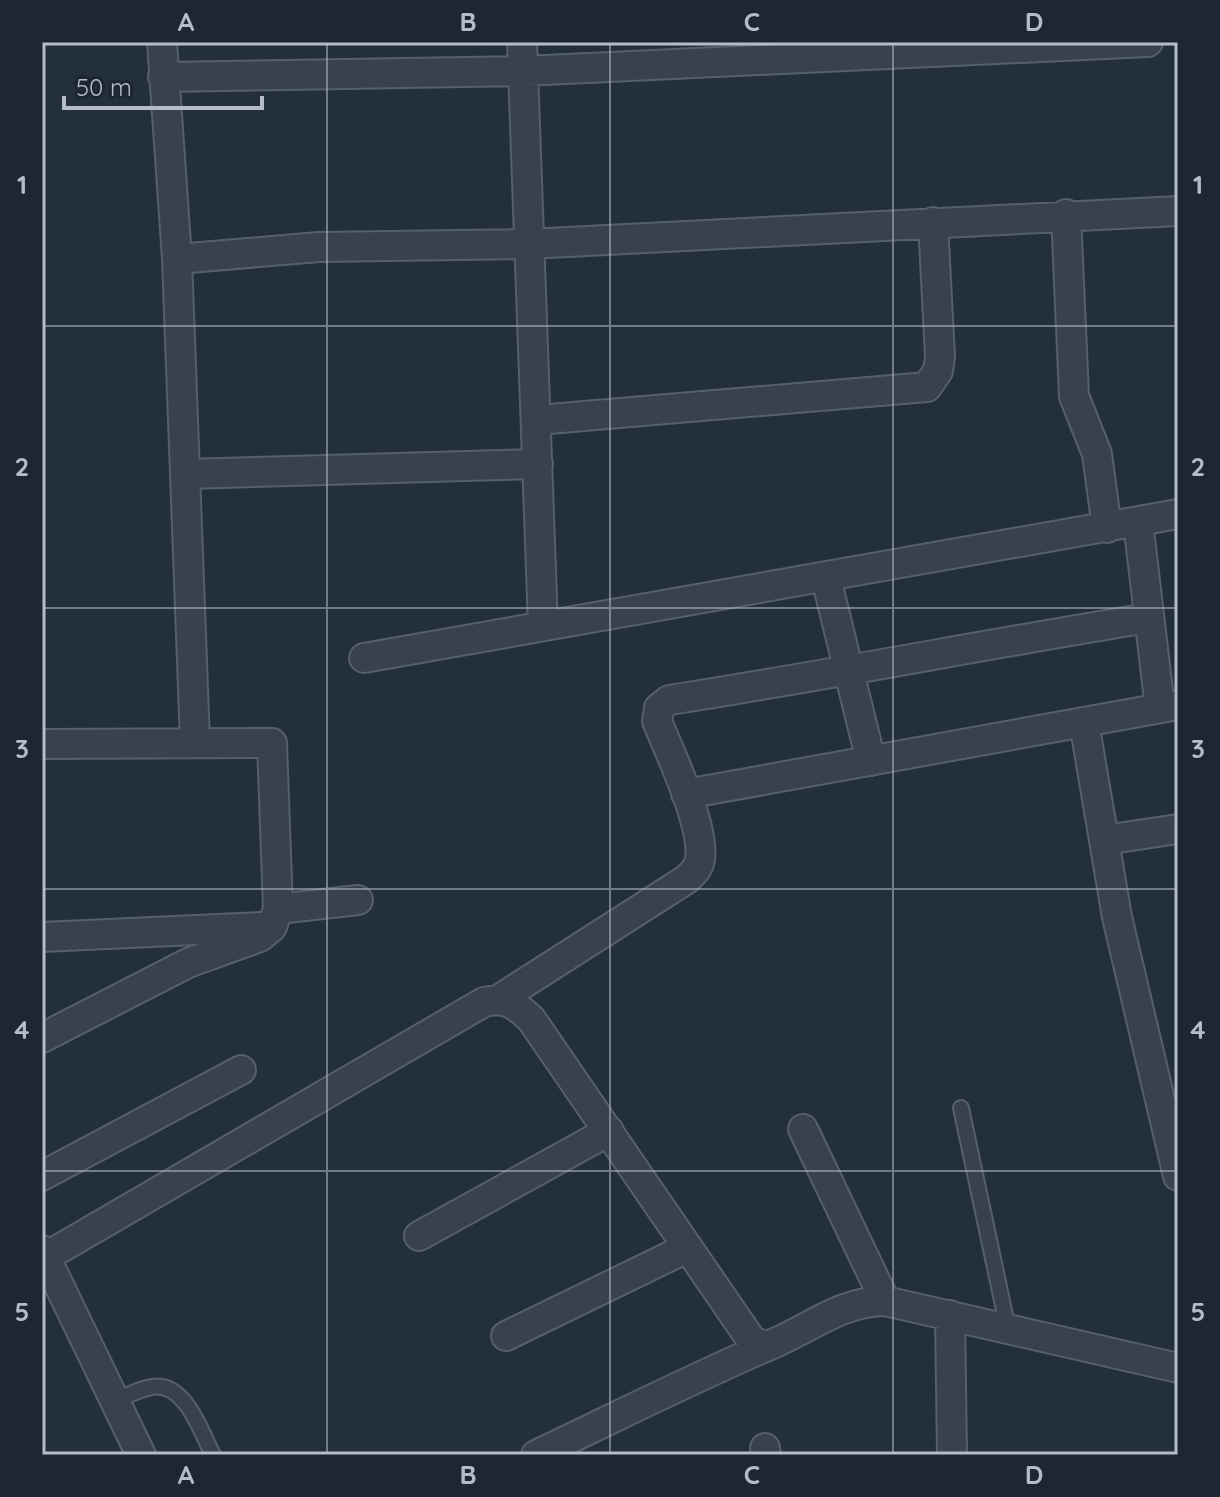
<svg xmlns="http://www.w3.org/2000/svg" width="1220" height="1497" font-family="Quicksand,sans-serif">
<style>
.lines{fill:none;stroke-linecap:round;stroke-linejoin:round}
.service-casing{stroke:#565f6c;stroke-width:18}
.minor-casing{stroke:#565f6c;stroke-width:32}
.service{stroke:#38414e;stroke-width:14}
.minor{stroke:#38414e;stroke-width:28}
.grid{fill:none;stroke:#b4bcc9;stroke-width:2;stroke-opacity:0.55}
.neatline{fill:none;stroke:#b4bcc9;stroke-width:3}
.grid-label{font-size:26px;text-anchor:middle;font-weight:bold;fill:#b4bcc9}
</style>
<rect width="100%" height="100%" fill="#242f3e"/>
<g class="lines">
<defs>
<path id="service" d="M961,1108L1008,1329
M115,1401C126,1396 139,1389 152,1387C185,1381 201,1432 213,1455"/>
<path id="minor" d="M162,42L177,259L195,742
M522,42L543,626
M163,77L524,71L1148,42
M1066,214L1074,396L1097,454L1107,528
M177,259L319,247L528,244L1178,211
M537,420L927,387L938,371L940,357L933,222
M186,474L538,464
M1138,522L1160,708
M826,578L871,761
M364,658L1178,514
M1084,722L1117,917L1178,1176
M42,744L272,743L278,909L272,927L260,937L188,963L42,1038
M686,794L1178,705
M1104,840L1178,829
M278,909L358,900
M42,937L261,927
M501,998L687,879C693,873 699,868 700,859C705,826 670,753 657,721L659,708L669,700C829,675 988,644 1148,618
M803,1129L885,1301
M42,1176L241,1070
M419,1236L609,1131
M42,1250L141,1455
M42,1259L484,1002C506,997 515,1004 531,1019L752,1341L765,1346
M950,1315L952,1455
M506,1336L687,1248
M765,1448L766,1455
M536,1455C616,1417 695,1377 777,1342C815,1325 841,1302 885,1301L1178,1368"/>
</defs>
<!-- service casing -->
<use href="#service" class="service-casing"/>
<!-- minor casing -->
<use href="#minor" class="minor-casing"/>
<!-- service -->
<use href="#service" class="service"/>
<!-- minor -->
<use href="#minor" class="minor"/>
</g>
<!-- grid -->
<path class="grid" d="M327,42V1455M610,42V1455M893,42V1455M42,326H1178M42,608H1178M42,889H1178M42,1171H1178"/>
<!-- border -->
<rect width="1220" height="1497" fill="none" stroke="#1d2633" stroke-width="88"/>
<!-- scale -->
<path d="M64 96v12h198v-12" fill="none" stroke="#b4bcc9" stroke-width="4"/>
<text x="76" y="96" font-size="24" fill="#b4bcc9" stroke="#1d2633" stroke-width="6" paint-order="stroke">50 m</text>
<rect x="44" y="44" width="1132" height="1409" class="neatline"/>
<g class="grid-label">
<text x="186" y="31">A</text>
<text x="468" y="31">B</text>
<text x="752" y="31">C</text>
<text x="1034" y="31">D</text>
<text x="22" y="194">1</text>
<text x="1198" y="194">1</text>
<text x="22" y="476">2</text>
<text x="1198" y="476">2</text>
<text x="22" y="758">3</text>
<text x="1198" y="758">3</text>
<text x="22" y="1039">4</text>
<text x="1198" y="1039">4</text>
<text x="22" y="1321">5</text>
<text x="1198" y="1321">5</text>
<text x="186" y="1484">A</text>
<text x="468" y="1484">B</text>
<text x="752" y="1484">C</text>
<text x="1034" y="1484">D</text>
</g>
</svg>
